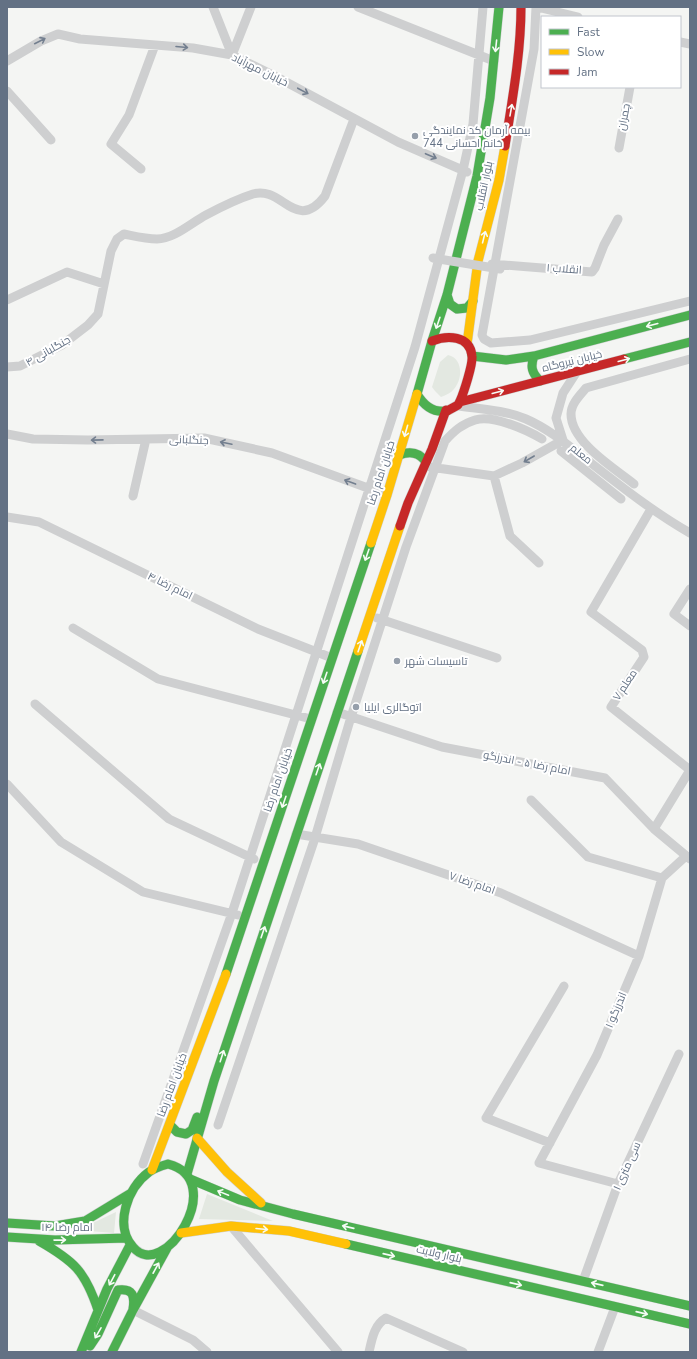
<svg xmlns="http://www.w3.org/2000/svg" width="697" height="1359" font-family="'Nunito Sans',Cairo,sans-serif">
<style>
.green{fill:#e3e8e1}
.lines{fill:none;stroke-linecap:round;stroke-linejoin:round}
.fast-casing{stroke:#cfd1d2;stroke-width:10}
.slow-casing{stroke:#cfd1d2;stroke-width:10}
.jam-casing{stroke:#cfd1d2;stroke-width:10}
.street{stroke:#cecfd0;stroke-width:9}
.fast{stroke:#4caf50;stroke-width:9}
.slow{stroke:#ffc107;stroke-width:9}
.jam{stroke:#c62828;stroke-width:9}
.street-bridge{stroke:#cecfd0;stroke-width:9}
.oneway{stroke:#737f8f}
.oneway2{stroke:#f6fbf6}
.poi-dot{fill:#969fab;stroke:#fff;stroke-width:1.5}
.labels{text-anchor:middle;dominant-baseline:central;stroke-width:4;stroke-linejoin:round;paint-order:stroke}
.street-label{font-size:11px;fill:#637184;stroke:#fff}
.poi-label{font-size:11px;fill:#637184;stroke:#fff;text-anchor:start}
</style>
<rect width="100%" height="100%" fill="#f4f5f3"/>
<!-- green -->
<path class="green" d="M448,355C463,358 463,379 454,389C451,393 446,395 441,397L435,391L432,387L440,362Z
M207,1194L273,1221L199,1219Z
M116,1212L114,1233L78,1230Z"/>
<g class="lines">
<defs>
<path id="fast" d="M447,295L450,304L457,309L467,308L473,301
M472,356L506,360L534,356L690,315
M534,356C530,367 532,373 540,381
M624,359L690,342
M447,411C434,413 424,406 417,394L432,341L447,295L477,176L490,98L499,7
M399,455C410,451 419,452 426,462
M226,974L371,543
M170,1125L177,1132L186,1134L192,1130L197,1117
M168,1164C230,1180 163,1284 133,1247C114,1226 127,1188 149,1172C154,1168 161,1166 168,1164Z
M187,1174L214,1081L358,651
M190,1179L240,1200L293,1214L690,1306
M7,1223L55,1226L85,1221L131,1193
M7,1237L55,1240L127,1238
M39,1241C74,1261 85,1271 98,1310
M346,1244L690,1324
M90,1346L98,1334L118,1290C133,1288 135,1296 133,1309
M81,1352L107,1289L130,1245
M112,1352L133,1310L167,1248"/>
<path id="slow" d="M467,344L478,261L499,180L505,146
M371,543L387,495L417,394
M358,651L400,526
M197,1138L227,1172L261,1203
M152,1170L226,974
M181,1233L231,1226L289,1231L346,1244"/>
<path id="jam" d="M505,146C512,101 521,53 521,7
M432,341C447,335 470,335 472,356C473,364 464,392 460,401L458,405L447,411
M460,402L624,359
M400,526L408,503L432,449L446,410"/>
</defs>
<!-- fast casing -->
<use href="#fast" class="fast-casing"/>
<!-- slow casing -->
<use href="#slow" class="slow-casing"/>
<!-- jam casing -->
<use href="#jam" class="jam-casing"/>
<!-- street -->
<path class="street" d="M213,7L232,55
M358,7L494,61
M536,7L534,49L482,335L484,339L491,343L530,340L690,301
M537,7L578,17
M680,42L690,44
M232,55L251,7
M7,61L41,41L58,34L80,39L193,48L232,55L273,75L398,142L467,172
M7,91L51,140
M619,148L630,87
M141,169L111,144L129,115L155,45
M492,264L592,272L595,268L604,245L618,219
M7,300L67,272L104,284
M7,367L20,366L62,345L88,325L98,314L111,251L117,239L124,234C134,236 146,239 157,239C174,239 191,223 206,215C221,207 237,199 253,194C282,185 296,234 325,196L354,119
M458,406C480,409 505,410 526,419C551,430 570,447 591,463C623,488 655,513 690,533
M7,434L33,439L88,440L204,438L272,453L387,495
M563,440L556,418L563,393L576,373
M561,451L621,499
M430,467L494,476L522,463L563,440
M494,476L510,536L539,563
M634,484C614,468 571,442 571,414C571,404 580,395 586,388L690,359
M133,496L146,439
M651,509L591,612L642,650L644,657L611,707L690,770
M7,517L39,522L258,629L332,658
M690,589L674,614L690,626
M377,618L497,658
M73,628L158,679L311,719
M35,704L169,819L254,859
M337,712L442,747L605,778L654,829L690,859
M7,784L61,842L143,892L238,915
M531,800L588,857L662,878
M654,829L690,770
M296,834L358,844L501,893L639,956
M218,1125L314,841L351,717L406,547L445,441C454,431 462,424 475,420C492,414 527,430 542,439
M550,1143L486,1118L564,986
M143,1164L232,913L415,347L463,170L473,124L483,7
M618,1184L539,1163L597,1055L639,956L662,878L685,857
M231,1226L338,1352
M583,1281L618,1184L679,1054
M133,1310L193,1340L207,1352
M369,1352C372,1339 374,1325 386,1318L463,1352
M598,1352L615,1307"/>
<!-- fast -->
<use href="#fast" class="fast"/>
<!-- slow -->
<use href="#slow" class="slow"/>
<!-- jam -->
<use href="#jam" class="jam"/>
<!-- street-bridge -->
<path class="street-bridge" d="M433,258L500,269"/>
</g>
<!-- one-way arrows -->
<defs><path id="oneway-shaft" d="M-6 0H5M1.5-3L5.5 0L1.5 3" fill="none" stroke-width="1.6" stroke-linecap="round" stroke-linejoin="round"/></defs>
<g class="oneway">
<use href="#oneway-shaft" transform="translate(40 41) rotate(-27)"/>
<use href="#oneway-shaft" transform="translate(182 47) rotate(5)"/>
<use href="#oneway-shaft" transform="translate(303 91) rotate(28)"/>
<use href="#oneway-shaft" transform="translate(431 156) rotate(23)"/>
<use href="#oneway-shaft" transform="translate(97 440) rotate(179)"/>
<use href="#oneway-shaft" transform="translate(226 443) rotate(-168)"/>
<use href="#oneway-shaft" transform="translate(529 459) rotate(150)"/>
<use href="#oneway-shaft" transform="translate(350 482) rotate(-160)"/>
</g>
<g class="oneway2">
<use href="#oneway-shaft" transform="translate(496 46) rotate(96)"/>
<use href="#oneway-shaft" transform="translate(511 110) rotate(-80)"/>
<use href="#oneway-shaft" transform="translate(484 237) rotate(-76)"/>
<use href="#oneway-shaft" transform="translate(438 323) rotate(109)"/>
<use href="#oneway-shaft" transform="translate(652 325) rotate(165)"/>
<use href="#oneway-shaft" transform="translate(624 360) rotate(-15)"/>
<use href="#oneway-shaft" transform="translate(498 392) rotate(-15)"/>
<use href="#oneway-shaft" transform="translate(406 431) rotate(106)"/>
<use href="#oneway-shaft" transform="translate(367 555) rotate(109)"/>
<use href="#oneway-shaft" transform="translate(360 646) rotate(-71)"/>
<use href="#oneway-shaft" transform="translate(325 678) rotate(109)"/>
<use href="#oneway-shaft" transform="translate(318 769) rotate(-71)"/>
<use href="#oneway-shaft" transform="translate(284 802) rotate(109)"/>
<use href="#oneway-shaft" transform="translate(263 932) rotate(-71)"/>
<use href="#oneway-shaft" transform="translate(222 1056) rotate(-72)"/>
<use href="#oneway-shaft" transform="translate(223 1193) rotate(-158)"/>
<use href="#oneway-shaft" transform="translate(348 1227) rotate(-167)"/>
<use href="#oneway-shaft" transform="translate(262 1229) rotate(5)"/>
<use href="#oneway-shaft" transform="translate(60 1240) rotate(-1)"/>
<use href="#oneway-shaft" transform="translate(389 1255) rotate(13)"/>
<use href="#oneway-shaft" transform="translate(156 1268) rotate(-61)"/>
<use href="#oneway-shaft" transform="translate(112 1280) rotate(118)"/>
<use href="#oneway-shaft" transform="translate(516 1284) rotate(13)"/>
<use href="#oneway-shaft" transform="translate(597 1284) rotate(-167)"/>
<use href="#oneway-shaft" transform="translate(642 1313) rotate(13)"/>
<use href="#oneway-shaft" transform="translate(98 1333) rotate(120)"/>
</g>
<!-- markers -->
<g class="poi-dot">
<circle cx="415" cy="136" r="4"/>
<circle cx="397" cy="661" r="4"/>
<circle cx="356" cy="707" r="4"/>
</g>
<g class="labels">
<!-- street labels -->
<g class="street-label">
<text transform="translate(260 70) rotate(26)">خیابان مهرآباد</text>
<text transform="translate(624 117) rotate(-79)">چمران</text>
<text transform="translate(484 186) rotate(-78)">بلوار انقلاب</text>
<text transform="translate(564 269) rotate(4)">انقلاب ۱</text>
<text transform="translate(48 351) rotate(-30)">جنگلبانی ۴</text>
<text transform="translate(572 361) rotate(-14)">خیابان نیروگاه</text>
<text transform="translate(189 440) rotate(2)">جنگلبانی</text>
<text transform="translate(581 454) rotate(39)">معلم</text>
<text transform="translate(381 473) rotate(-72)">خیابان امام رضا</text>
<text transform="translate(170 586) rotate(26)">امام رضا ۴</text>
<text transform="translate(625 685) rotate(-57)">معلم ۷</text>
<text transform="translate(527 763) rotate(11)">امام رضا ۵ - اندرزگو</text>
<text transform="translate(278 780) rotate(-71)">خیابان امام رضا</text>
<text transform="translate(472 883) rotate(19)">امام رضا ۷</text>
<text transform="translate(616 1010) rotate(-67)">اندرزگو ۱</text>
<text transform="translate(172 1085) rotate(-70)">خیابان امام رضا</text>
<text transform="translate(627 1166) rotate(-66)">سی متری ۱</text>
<text x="67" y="1227">امام رضا ۱۴</text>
<text transform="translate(439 1254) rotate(13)">بلوار ولایت</text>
</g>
<!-- poi labels -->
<g class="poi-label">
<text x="423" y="130">بیمه آرمان کد نمایندگی<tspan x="423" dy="13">744 خانم احسانی</tspan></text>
<text x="405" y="661">تاسیسات شهر</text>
<text x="364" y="707">اتوگالری ایلیا</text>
</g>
</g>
<!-- border -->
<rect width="697" height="1359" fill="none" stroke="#637184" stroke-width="16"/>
<!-- legend -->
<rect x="541" y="16" width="140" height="72" fill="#ffffff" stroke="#c1c6ce"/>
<rect x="549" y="29" width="20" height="6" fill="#4caf50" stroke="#c1c6ce"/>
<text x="577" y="36" font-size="12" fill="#637184">Fast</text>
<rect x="549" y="49" width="20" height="6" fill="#ffc107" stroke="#c1c6ce"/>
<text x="577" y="56" font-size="12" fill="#637184">Slow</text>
<rect x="549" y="69" width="20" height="6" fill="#c62828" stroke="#c1c6ce"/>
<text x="577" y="76" font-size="12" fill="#637184">Jam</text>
</svg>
